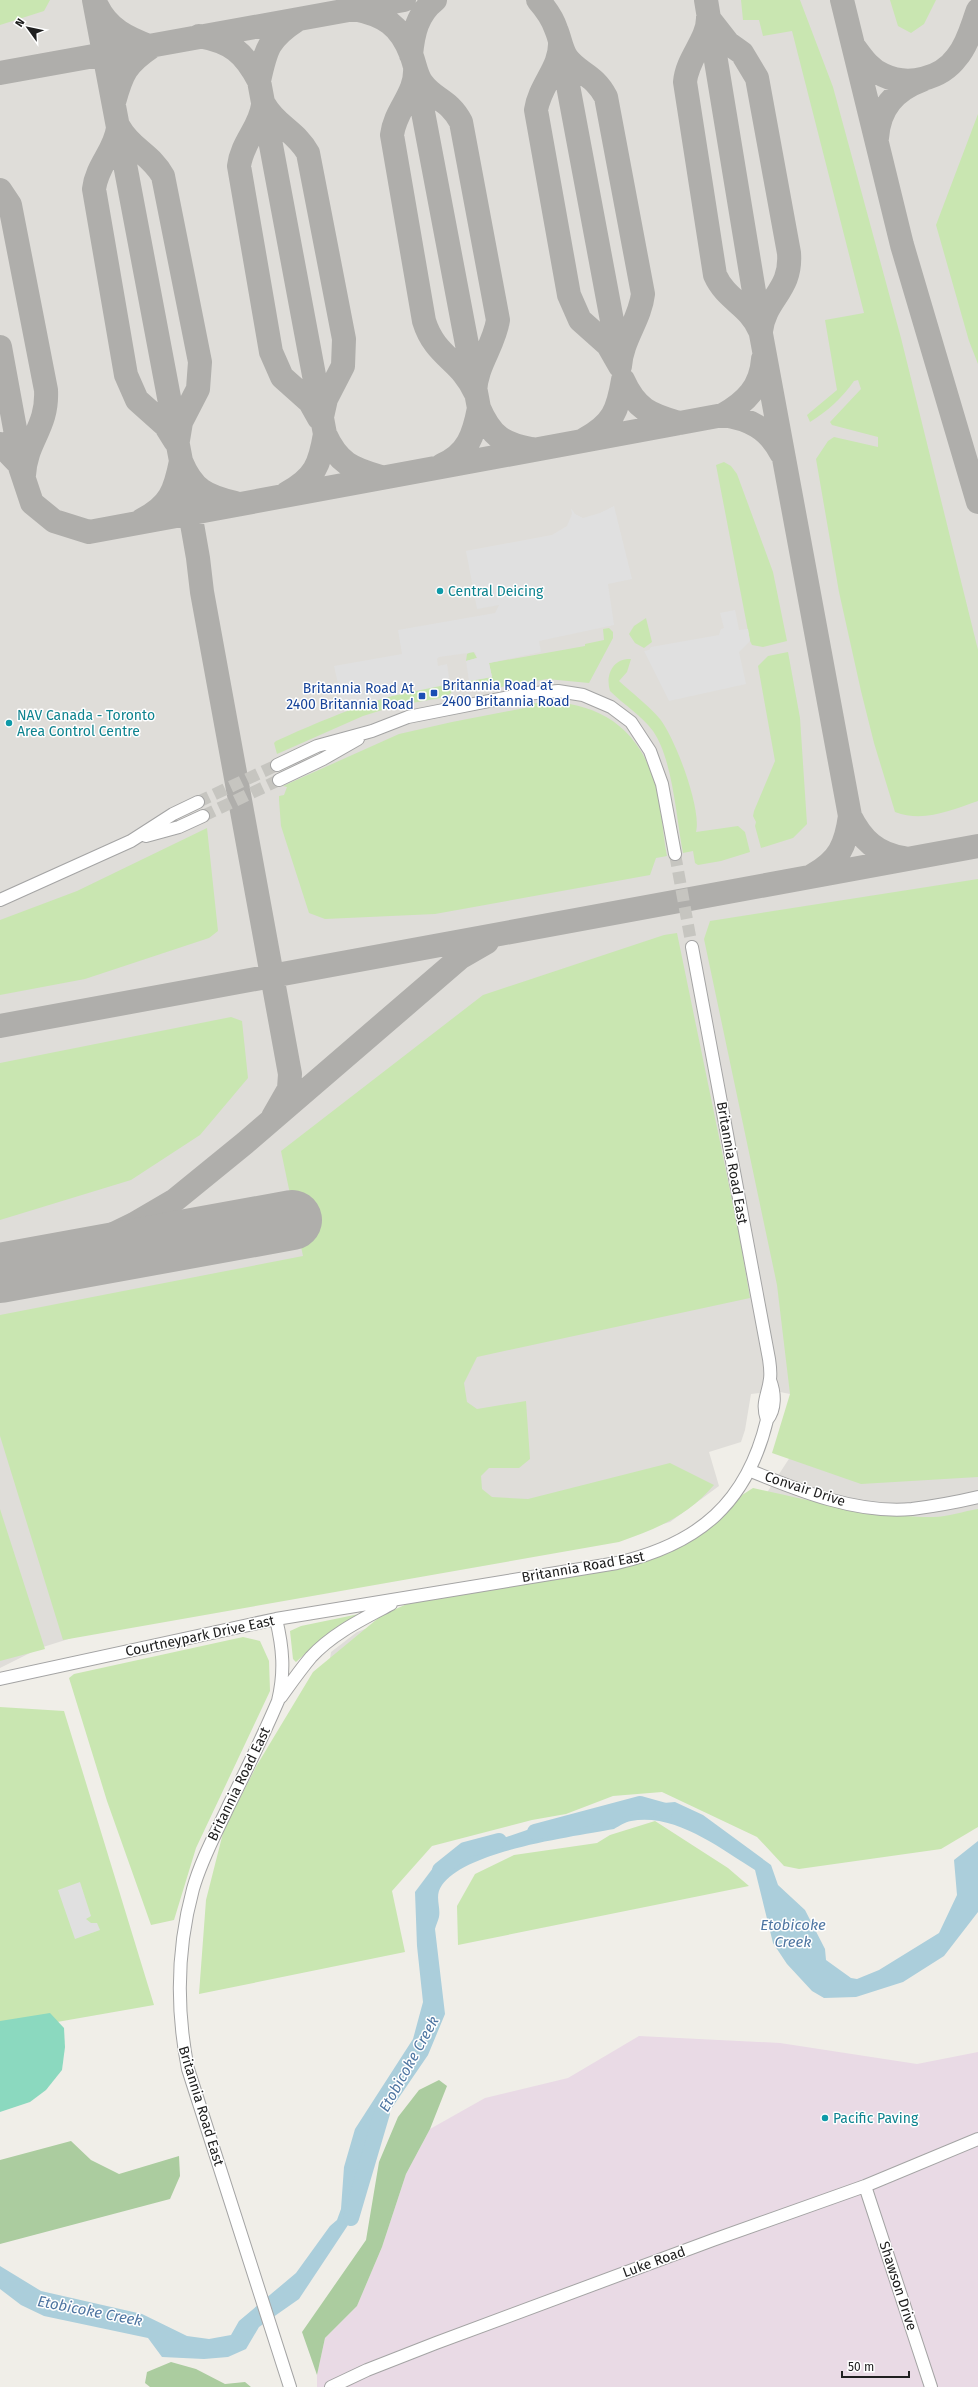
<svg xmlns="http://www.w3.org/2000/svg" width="978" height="2387" font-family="'Fira Sans',sans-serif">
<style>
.industrial{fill:#e9dae5}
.airport{fill:#dfddd9}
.grass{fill:#c9e6b1}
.forest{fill:#abcc9f}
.pitch{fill:#8bd9bf}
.parking{fill:#e0e0e0}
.water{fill:#abcedb}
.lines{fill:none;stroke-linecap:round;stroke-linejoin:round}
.river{stroke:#abcedb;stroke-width:16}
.taxiway{stroke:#afaeab;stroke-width:24}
.runway{stroke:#afaeab;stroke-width:60}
.minor-tunnel{stroke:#c6c5c0;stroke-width:12;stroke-dasharray:12 6;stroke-linecap:butt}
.minor-casing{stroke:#a4a4a4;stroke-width:14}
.minor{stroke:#fff;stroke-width:12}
.culture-dot{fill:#0f9aa8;stroke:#fff;stroke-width:1.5}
.transit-dot{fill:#1a4fb4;stroke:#fff;stroke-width:1.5}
.labels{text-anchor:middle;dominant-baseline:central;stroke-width:3;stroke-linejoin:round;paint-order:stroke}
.culture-label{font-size:14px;fill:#0d838f;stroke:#fff;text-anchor:start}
.transit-label{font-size:14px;fill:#164399;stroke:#fff;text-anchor:start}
.street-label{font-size:14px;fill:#202020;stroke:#fff}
.water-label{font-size:15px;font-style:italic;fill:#4f76a2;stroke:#fff}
</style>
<rect width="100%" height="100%" fill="#f0eee8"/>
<!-- industrial -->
<path class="industrial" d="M639,2036L780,2043L917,2064L978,2052V2387H317V2375L325,2338L357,2306L382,2247L406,2174L430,2129L485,2098L568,2078Z"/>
<!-- airport -->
<path class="airport" d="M0,0H978V1771L328,1672L331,1652L357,1632L405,1614L589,1580L757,1508L796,1448L790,1394L775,1391L751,1394L745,1430L741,1442L709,1452L719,1486L670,1522L660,1525L78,1636L40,1648L0,1668Z"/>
<!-- grass -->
<path class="grass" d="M0,0H50L44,11L0,25Z
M741,0H800L833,87L901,338L978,650V801C951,810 924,823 895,812L874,743L861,691L839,592L816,459L828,441L834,437L878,447V437L832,425L830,422L861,389L858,380L854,381C842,398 828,411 810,422L807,415L837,390L825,320L864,313L792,31L763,36L759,20H743Z
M890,0H936L924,24L911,33L898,26Z
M978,114V364L969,341L936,225Z
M724,462L731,466L737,474L773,572L787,641L763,647L752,645L750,641L716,465Z
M646,618L652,642L644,648L635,643L629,634L634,626Z
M609,628L613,632V638L589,683L547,679L478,691L469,681L492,677L489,663L585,646V644L604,640L603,629Z
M473,651L477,658L466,661L467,654Z
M788,652L800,718L807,824L793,838L761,848L755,826L756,822L753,816L754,811L775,761L758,666L768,656Z
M631,659L627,672L619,681C632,693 648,705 660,719C675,738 702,809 696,832L738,826L745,832L750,852L721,861L698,865L695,863L693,851L683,853C676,817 673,760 653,731C641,715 624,705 610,691C605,675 613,658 631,659Z
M454,683L451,693L446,697L395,706L363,716L277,754L274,743L276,741C334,715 391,691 454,683Z
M544,702C598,702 637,727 654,780C662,804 662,831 667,856L656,858L650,875L435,914L325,919L309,913L281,826L279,800V796L284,795L287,787L283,786L399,734L452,722L530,707V704Z
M207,828L218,931L209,938L85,979L0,995V920L77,891Z
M978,879V1477L861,1484L772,1453L790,1394L777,1285L704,939L710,921Z
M677,933L740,1239L750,1298L477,1357L464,1383L467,1402L477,1409L526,1401L530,1459L519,1468H489L481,1476L482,1489L492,1497L528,1499L670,1463L714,1485C688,1516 656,1529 619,1542L63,1640L0,1436V1315L303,1256L281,1151L483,995L664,935Z
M231,1017L242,1021L248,1078L200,1135L131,1180L0,1220V1063Z
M753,1488C809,1500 876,1517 933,1517C948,1517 964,1511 978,1509V1827L941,1849L799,1869L784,1866L757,1837L662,1792L613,1796L566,1814L532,1820L432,1846L392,1891L405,1952L199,1994L206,1900L224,1829L257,1765L313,1672L382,1615L432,1593L645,1557Z
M0,1509L45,1649L0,1661Z
M359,1614L318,1642L296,1662L293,1659L290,1631L301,1626Z
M243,1637L260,1641L269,1661L270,1691L196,1848L174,1920L151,1925L107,1801L69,1678L74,1674Z
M0,1707L64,1711L154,2005L0,2032Z
M655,1821L728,1868L749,1886L458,1945L457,1906L475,1874L514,1855L597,1843L610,1835Z"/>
<!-- forest -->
<path class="forest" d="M439,2080L447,2086L430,2129L406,2174L382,2247L357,2306L325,2338L317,2375L302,2332L366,2240L379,2162L398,2117L419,2090Z
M71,2141L91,2160L119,2174L179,2156L180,2176L170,2199L0,2244V2160Z
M171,2362L196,2369L225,2384L245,2382L251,2387H150L145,2383L147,2372Z"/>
<!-- pitch -->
<path class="pitch" d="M50,2013L64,2028L65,2047L62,2070L46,2090L30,2102L0,2112V2021Z"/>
<!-- parking -->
<path class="parking" d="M614,506L632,579L608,584L614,625L539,641L541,652L489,663L492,677L469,681L466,661L477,658L475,652L439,657L437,659L438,666L447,664L450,684L387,697L344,711L334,666L402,654L398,630L495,613L499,605L477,609L466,551L552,535L567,526L572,514L571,508L575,514L583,518L600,513Z
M735,610L739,630L748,629L750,641L739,652L746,684L669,701L644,651L649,650L651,647L719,635L721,629L724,628L720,613Z
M80,1882L91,1916L86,1919L91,1923H97L100,1930L75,1939L58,1890Z"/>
<!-- water -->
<path class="water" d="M675,1802L703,1815L771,1865L778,1885L805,1910L825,1949L826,1960L851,1978L857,1979L879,1970L939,1933L957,1895L954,1860L978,1841V1912L944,1956L903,1982L856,1997L824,1998L812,1991L787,1964L773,1943L755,1870C719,1848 676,1813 631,1821C625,1822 619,1826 614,1829C572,1837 467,1850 442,1885C434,1896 441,1906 439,1917C438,1921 436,1925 435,1929L445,2014L428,2055L374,2134C372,2154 360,2167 357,2185C355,2199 358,2204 352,2219L299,2299L259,2327L246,2349L228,2357L204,2359L162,2357L148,2338L44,2316L21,2305L0,2289V2266L41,2291L142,2314L187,2336L209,2339L231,2335L239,2321L296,2273L330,2226L337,2220L341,2209L344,2167L355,2129L413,2039L423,2002L417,1946L415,1892L433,1868L483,1845L527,1830L585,1822L629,1806Z"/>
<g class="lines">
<!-- river -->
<path class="river" d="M535,1832L640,1804L665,1811
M440,1870L465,1850L499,1841
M351,2218L382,2113"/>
<!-- taxiway -->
<path class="taxiway" d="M94,0L181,461L198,558L202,592L290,1074L289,1089L273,1117
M538,0C546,9 552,17 556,29C560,38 561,49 567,58C579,74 594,74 606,97L643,294C640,320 622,339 620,366
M706,0L761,334L850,816C862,840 877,854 904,858
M842,0L902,245L978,502
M97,6C108,29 127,38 151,47C126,64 122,73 114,102
M354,9C384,15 400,25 411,54C415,64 416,75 422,83C434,100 449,99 461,122L498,320C494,346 476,365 475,392
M708,18C708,40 687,58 685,82L715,275C726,300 749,305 759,329
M710,20L728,43L742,53L757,78L789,253C792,291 765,298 761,331
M199,36C231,42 244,52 259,81L325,434
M560,42C561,68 540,84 536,110L569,295L580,320L608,345L620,366
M561,48L619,358
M855,48C863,59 870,69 883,75C908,87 941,79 957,57C968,44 972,26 978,10
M411,55C413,34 417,14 435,0
M415,67C417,94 395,109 392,135L424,321C435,357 461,360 475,392
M0,73L404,0
M416,75L479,408
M259,81C266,49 268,39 297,20
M264,104C275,125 297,132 308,153L344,339L343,366L326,399L322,417
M263,105C260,128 242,142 239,166L271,352L282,377L310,402L319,418
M119,127C130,148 152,155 163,176L200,362L198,389L181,422L178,440
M118,128C115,151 97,165 94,189L126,375L137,400L165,425L175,441
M877,138C879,108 895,90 922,80
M0,190L10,205L46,390C48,428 26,440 24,475
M0,347L22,467
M723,415C746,402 761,387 763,359
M585,439C613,424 618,410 623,380C636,409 650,415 679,423
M0,444L19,464L32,503L54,521L89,532L723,415C749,419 768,428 781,453
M442,465C468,454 474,434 479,408C491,436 503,444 531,449
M287,493C315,478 320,464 325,434C338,463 352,469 381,477
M142,520C170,506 175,491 181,461C193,490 206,496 235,503
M813,875C839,861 846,845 850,816
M0,1026L978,846
M24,1268L97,1242L134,1224L175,1200L245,1143L461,957L487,942"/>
<!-- runway -->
<path class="runway" d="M0,1273L292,1220"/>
<!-- minor-tunnel -->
<path class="minor-tunnel" d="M198,802L277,765
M203,816L279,780
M675,854L692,947"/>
<defs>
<path id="minor" d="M277,765L317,746L372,731L408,717L525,694L558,691L583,695L611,707L631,722L650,751L662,784L675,854
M279,780L323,759L358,739
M146,836L179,827L203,816
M0,900L131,841L173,814L198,802
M692,947L769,1359C770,1366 771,1372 770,1379C768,1396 761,1402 767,1420
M751,1471C800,1491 857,1514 912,1509C934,1506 957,1502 978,1497
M276,1619C283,1648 285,1672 278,1701C263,1736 246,1771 229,1805C216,1833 201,1860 193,1889C177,1948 176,2009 188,2069L290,2387
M0,1679L276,1619L617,1563C699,1544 747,1503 767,1420C776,1409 775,1393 770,1380
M281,1697C291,1683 300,1670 311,1657C333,1633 363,1619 391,1604
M865,2186L931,2387
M331,2387L367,2370L436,2343L713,2240L865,2186L978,2139"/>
</defs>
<!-- minor casing -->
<use href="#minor" class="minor-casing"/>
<!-- minor -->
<use href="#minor" class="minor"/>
</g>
<!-- markers -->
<g class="culture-dot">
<circle cx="440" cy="591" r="4"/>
<circle cx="9" cy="723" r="4"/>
<circle cx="825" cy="2118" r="4"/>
</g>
<g class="transit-dot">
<rect x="430" y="689" width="8" height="8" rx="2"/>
<rect x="418" y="692" width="8" height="8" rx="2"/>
</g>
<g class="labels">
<!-- culture labels -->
<g class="culture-label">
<text x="448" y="591">Central Deicing</text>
<text x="17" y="715">NAV Canada - Toronto<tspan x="17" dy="16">Area Control Centre</tspan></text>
<text x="833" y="2118">Pacific Paving</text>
</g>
<!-- transit labels -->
<g class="transit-label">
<text x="442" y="685">Britannia Road at<tspan x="442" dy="16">2400 Britannia Road</tspan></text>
<text x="414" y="688" text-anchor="end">Britannia Road At<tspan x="414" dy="16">2400 Britannia Road</tspan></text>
</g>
<!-- street labels -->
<g class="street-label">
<text transform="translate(732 1163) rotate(80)">Britannia Road East</text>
<text transform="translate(805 1489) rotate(18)">Convair Drive</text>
<text transform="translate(583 1567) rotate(-10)">Britannia Road East</text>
<text transform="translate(200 1636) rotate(-12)">Courtneypark Drive East</text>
<text transform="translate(239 1784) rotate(-64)">Britannia Road East</text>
<text transform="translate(201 2106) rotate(73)">Britannia Road East</text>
<text transform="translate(654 2262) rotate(-20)">Luke Road</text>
<text transform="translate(898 2286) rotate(72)">Shawson Drive</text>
</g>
<!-- water labels -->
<g class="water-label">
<text x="793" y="1925">Etobicoke<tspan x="793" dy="17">Creek</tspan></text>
<text transform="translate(409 2064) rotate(-61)">Etobicoke Creek</text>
<text transform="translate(90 2311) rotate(11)">Etobicoke Creek</text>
</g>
</g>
<!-- north arrow -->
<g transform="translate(28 28) rotate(303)" stroke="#ffffff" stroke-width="3" paint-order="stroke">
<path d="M0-3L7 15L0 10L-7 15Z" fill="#202020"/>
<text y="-6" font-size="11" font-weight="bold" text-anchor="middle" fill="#202020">N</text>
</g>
<!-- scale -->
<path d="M842 2371v6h67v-6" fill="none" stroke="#202020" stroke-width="2"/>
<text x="848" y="2371" font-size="12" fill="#202020" stroke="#ffffff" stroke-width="3" paint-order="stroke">50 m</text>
</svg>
